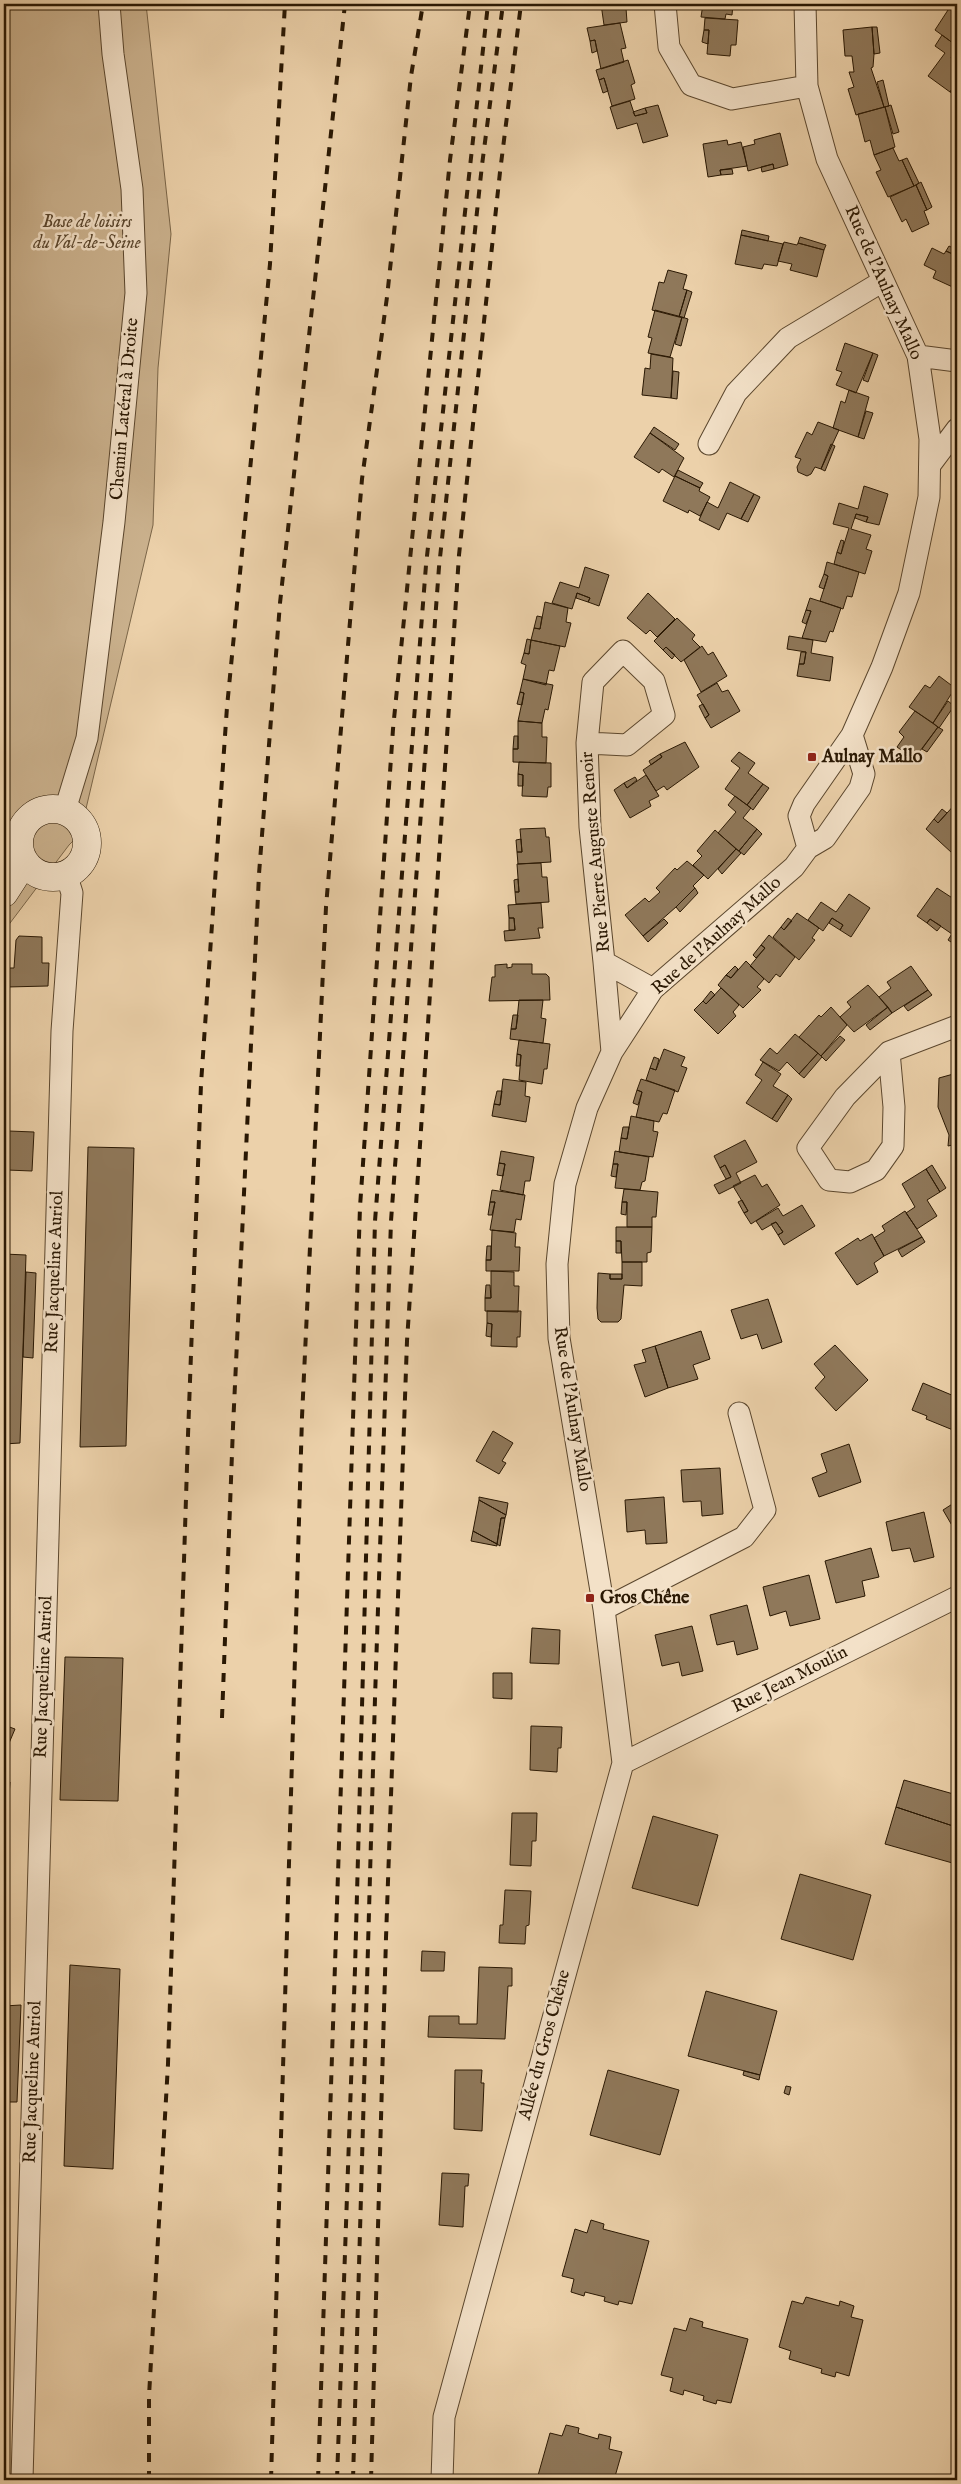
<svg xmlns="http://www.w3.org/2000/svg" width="961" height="2484" font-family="'IM FELL English',serif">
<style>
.green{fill:#cbb28e;stroke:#7a6548}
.building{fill:#8f785a;stroke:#2a1803}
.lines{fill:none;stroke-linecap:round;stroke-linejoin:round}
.street-casing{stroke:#5a462d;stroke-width:23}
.secondary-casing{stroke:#2a1803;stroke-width:29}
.street{stroke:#f3e1c8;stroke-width:21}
.secondary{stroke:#f3e1c8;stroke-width:28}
.rail{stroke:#2a1803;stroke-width:4;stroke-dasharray:9 9;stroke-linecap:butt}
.poi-dot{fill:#8f2418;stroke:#f3e1c8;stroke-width:2}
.labels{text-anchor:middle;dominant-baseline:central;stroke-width:5;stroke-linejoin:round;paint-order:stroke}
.park-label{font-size:18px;font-style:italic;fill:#5a462d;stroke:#f3e1c8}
.street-label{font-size:18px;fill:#2a1803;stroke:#f3e1c8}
.poi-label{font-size:18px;font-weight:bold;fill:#2a1803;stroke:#f3e1c8;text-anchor:start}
</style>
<rect width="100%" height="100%" fill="#ecd1aa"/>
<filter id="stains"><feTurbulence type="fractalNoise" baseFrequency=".004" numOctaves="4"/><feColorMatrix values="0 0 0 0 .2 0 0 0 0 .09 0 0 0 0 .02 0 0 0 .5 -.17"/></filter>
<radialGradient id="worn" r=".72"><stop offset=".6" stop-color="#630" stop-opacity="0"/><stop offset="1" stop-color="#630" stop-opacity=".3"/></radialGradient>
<!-- green -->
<path class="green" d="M4,4H146L171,234L158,368L153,525L80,834L69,845L4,931Z"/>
<!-- building -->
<path class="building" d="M601,4H630V6L626,8L627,22L604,25Z
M703,4H733L732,15L726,14L725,19L701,17Z
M940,4H957V46L935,30L948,10Z
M705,18L738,20L736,45H731L730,56L707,54L709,30H704Z
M620,23L626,48L621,49L624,62L601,69L595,40L590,41L587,28Z
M872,27L874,54L873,67L871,68L884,107L856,115L848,89L854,87L849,72H854L852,56H845L843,30Z
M872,27H877L880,53L874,54Z
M704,30H709L708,44L702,42Z
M942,35L957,46L951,58L957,62V82L950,92L928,76L945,53L935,46Z
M595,40L597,51L592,53L590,41Z
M628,60L635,83L631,85L635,99L612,106L604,78L599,80L596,70Z
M604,78L608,91L603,93L599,80Z
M883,80L889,106L884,107L877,82Z
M957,82V93L956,95L950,92Z
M630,101L635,116L647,113L645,108L658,105L668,136L643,143L637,123L617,129L610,107Z
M891,105L899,132L893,134L885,107Z
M885,107L895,147L874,155L870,140L865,142L858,114Z
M645,108L647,113L635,116L633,112Z
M780,133L788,165L774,169L773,164L748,171L743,147L755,144L754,140Z
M727,140L728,145L741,142L747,166L720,170L721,175L708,177L703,144Z
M893,148L899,161L902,160L914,186L888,197L876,172L881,170L874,155Z
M907,158L919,183L914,186L902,160Z
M773,164L774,169L762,172L761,167Z
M732,169L733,174L721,175L720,170Z
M921,182L932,207L927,210L916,185Z
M916,185L927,210L924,211L929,224L912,232L906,219L902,222L890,197Z
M742,230L769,236L768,241L741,235Z
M741,235L783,244L777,266L764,264L762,269L735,264Z
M800,237L826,245L824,250L798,243Z
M784,242L797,245L798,243L824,250L817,277L790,270L792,264L778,261Z
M949,246L957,250V256L946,251Z
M932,248L944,254L946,251L957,256V289L933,278L936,271L924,265Z
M668,270L687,275L683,289L687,290L679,317L652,310L659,282L664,283Z
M687,290L692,292L684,318L679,317Z
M655,310L682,317L670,357L648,353L652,338L648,337Z
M682,317L688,319L681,346L675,344Z
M845,343L873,353L856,393L836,385L842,372L836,370Z
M873,353L878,355L868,382L863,380Z
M651,354L673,358L671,398L642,395L645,368L650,369Z
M673,371L679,372L677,399L671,398Z
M849,390L869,397L858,437L833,428L841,401L845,403Z
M866,411L873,413L864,439L858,437Z
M818,422L839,430L821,469L815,467L811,474L807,476L798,472L797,467L801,459L795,457L807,432L812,435Z
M654,427L679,444L675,450L650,433Z
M650,433L684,458L674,477L662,469L659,473L634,457Z
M831,444L835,446L825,471L821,469Z
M678,470L703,483L700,488L675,476Z
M675,476L700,488L699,491L710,497L700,516L689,510L688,513L663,501Z
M730,482L754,494L741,519L727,513L719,530L699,520L707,502L718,508Z
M864,486L888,494L879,525L866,522L868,517L856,514L851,529L871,535L866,549L872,551L865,574L834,564L837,552L841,554L849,528L833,524L839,503L858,509Z
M754,494L760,497L748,522L741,519Z
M856,514L868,517L866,522L855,518Z
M841,540L844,541L841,554L837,552Z
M827,562L859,572L852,597L847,596L843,609L820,601L828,576L824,574Z
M585,567L609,575L599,606L588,602L590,598L577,593L572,609L552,603L560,582L579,588Z
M824,574L828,576L824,589L819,587Z
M577,593L590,598L588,602L576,598Z
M648,593L675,619L657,637L650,630L646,634L627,618Z
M810,598L841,608L833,632L830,631L826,642L802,638L811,611L806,610Z
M545,602L568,608L566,622L571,623L565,647L531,640L534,628L540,629Z
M806,610L811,611L806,624L802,622Z
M537,616L542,617L540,629L534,628Z
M677,618L695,635L692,639L700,647L681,662L666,647L663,650L654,641Z
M789,636L813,640L811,653L833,657L830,681L797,676L799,664H804L806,652L787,649Z
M527,639L531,640L529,654L524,653Z
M531,640L560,646L554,671L549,670L546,685L523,679L526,665L521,663L524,653L529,654Z
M702,646L708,655L713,652L727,676L701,692L684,660Z
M666,647L675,655L672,659L663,650Z
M801,652H806L804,664H799Z
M939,676L955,688L933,723L909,707L925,685L930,688Z
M523,679L553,685L548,710L545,709L542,723L518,721L524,693L520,692Z
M717,683L722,692L728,690L740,711L711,728L705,718L709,715L697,695Z
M520,692L524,693L522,705L517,704Z
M948,701L954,706L939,728L933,723Z
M703,704L709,715L705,718L699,706Z
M915,711L938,727L914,759L897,747L904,737L899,732Z
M518,721L542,723V737H547L546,763L513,762V749H518Z
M938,727L943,730L927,752L922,749Z
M514,736H518V749H513Z
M685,742L699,767L667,790L664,786L656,791L643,770L662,757L660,754Z
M739,752L755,763L748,773L763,784L747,805L725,789L740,768L731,761Z
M660,754L662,757L651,765L649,761Z
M519,762L551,763V787H548L547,797L522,796L523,775L518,774Z
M518,774L523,775V786H518Z
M646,775L659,796L649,801L651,806L630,818L614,790L624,783L627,788Z
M635,777L637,780L627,788L624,783Z
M763,784L769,788L753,810L747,805Z
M735,796L751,808L743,818L757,829L739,851L718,833L736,812L728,805Z
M957,802V847L952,853L926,829L934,819L938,823Z
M942,809L947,813L938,823L934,819Z
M545,828L546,837H549L551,862L518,864L517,852H522L520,829Z
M757,829L762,834L744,855L739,851Z
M715,830L736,849L708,879L693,865L702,856L697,851Z
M521,839L522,852H517L516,840Z
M736,849L741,853L722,874L718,869Z
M687,861L704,875L693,886L695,888L676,907L643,936L625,915L645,898L649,902L660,892L656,888L675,868L677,870Z
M541,863L542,877H547L549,902L516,904L515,892H519L517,864Z
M518,879L519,892H515L514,880Z
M695,888L698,893L680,912L676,907Z
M937,888L957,901L955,905L957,907V926L952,934L930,919L927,923L917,916Z
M849,894L870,908L851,937L840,930L843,925L832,918L823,931L808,920L821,902L836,912Z
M541,903L543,928H538L540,938L505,941L504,931L515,930L514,918H509L508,905Z
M797,913L819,928L812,938L815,940L799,960L773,937L781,927L784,930Z
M509,918H514L515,930H509Z
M788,918L792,921L784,930L781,927Z
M832,918L843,925L840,930L829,923Z
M664,919L668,923L648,942L643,936Z
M930,919L941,926L937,931L927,923Z
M957,926V946L948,940Z
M769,935L795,957L780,977L776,974L769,983L750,966L765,948L761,945Z
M19,936L42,937V963H49L48,986L7,987L4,985V968H14L16,940Z
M761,945L765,948L756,958L753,955Z
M746,961L764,979L757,987L761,990L743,1008L718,985L726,975L731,978Z
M507,964V968L512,967V964H532V974H546L549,977L550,1000L489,1001L492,977H495V965Z
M735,966L738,969L731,978L726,975Z
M911,966L928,990L892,1013L879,997L891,988L887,982Z
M868,985L888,1007L854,1032L840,1017L851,1007L847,1002Z
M721,988L739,1005L733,1012L736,1016L718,1034L694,1010L703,1001L706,1004Z
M928,990L932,995L908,1011L904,1006Z
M711,991L715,995L706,1004L703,1001Z
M519,1000H543L541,1018L546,1019L543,1043L510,1039L511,1029H516Z
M831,1007L847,1025L821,1056L799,1037L819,1015L821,1017Z
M888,1007L892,1013L870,1030L866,1025Z
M513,1015H518L516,1029H511Z
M795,1034L818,1053L799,1074L787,1062L779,1071L760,1060L770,1048L777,1054Z
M840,1036L845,1040L826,1061L821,1056Z
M519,1040L550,1044L547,1069H544L542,1084L519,1080L521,1055L517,1054Z
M664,1049L685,1057L681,1066L687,1068L678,1092L646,1080L650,1068L656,1070Z
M818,1053L822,1057L804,1078L799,1074Z
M517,1054L521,1055L520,1066H516Z
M654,1057L659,1059L656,1070L650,1068Z
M763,1062L781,1074L773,1086L788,1095L772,1119L746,1103L762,1080L755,1075Z
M957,1073V1144L948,1146L949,1135L938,1107L939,1078Z
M503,1079L526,1082L525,1096L530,1097L526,1122L492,1116L494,1104L500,1105Z
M641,1079L675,1090L667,1114L663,1113L659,1122L636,1117L642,1092L637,1090Z
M637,1090L642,1092L638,1105L633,1103Z
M497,1091H502L500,1105L494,1104Z
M788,1095L792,1099L777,1122L772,1119Z
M631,1116L654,1121L653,1131L658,1132L653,1157L619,1152L621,1138L627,1139Z
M623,1127H629L627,1139L621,1138Z
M9,1131L34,1132L32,1171L7,1170Z
M745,1140L757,1162L736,1173L741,1183L719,1194L714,1185L731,1177L725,1165L720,1168L714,1156Z
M88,1147L134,1148L126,1446L80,1447Z
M501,1151L534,1157L530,1181H525L523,1195L500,1190L505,1164L499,1163Z
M615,1151L649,1157L645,1181L642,1182L640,1190L615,1188L618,1164H613Z
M499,1163L505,1164L503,1176L497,1175Z
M613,1164H618L616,1177L611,1176Z
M725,1165L731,1177L726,1179L720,1168Z
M932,1165L946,1188L940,1192L926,1169Z
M926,1169L940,1192L927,1200L937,1216L917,1229L906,1213L915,1207L902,1184Z
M755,1175L762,1187L767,1184L780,1205L751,1224L744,1213L748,1211L733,1186Z
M624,1189L658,1192L656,1217H652V1227H627V1202H622Z
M492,1190L525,1195L521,1220L516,1219L514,1232L490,1230L495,1202H490Z
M742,1200L748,1211L744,1213L738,1202Z
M490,1202H495L492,1215H488Z
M622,1202H627L626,1215L621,1214Z
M802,1205L815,1226L784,1245L778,1235L783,1232L776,1222L762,1230L756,1221L778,1208L783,1216Z
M905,1211L922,1237L884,1256L874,1238L885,1231L882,1226Z
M776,1222L783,1232L778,1235L771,1224Z
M616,1227H652L651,1252L647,1253V1262H622L621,1241H616Z
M492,1230L516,1233L515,1247H520L519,1271H486V1260H491Z
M872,1234L884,1256L874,1263L878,1272L857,1285L835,1253L858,1238L860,1241Z
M922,1237L925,1242L902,1257L898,1250Z
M616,1241H621V1253H616Z
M487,1246H491V1260H486Z
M4,1254L26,1255L20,1443L4,1444Z
M622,1262H642V1286L624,1285L621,1319L618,1322H601L598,1319L597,1308L598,1273L610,1274V1279H622Z
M491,1271L514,1272V1286H519L518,1312L485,1311V1298H491Z
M26,1272L36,1273L33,1358L23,1357Z
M610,1274H622V1279H610Z
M486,1285H490L491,1298H485Z
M768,1299L782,1342L762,1349L757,1334L741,1339L731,1310Z
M487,1311H521L520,1337H517V1347L491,1346L492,1324L487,1323Z
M487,1323L492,1324L491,1337L486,1336Z
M701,1331L710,1359L693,1365L698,1379L668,1388L655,1346Z
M835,1345L868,1380L836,1411L815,1388L825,1377L814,1364Z
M655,1346L668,1388L645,1397L634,1365L646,1362L642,1350Z
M923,1383L954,1396L957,1391V1420L953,1430L926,1419L927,1416L912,1410Z
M493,1431L513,1443L502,1461L506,1463L499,1474L476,1461Z
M849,1444L861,1482L819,1497L812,1478L827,1472L821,1454Z
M720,1468L723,1514L702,1516L701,1501L683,1502L681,1470Z
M479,1497L508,1503L506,1515L479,1500Z
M664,1497L667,1543L646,1544L645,1530L627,1532L625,1500Z
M479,1500L506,1515L505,1518H501L497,1544L473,1531Z
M957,1501V1534L943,1510Z
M924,1512L934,1557L914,1562L910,1548L892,1551L886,1522Z
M501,1518H505L500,1546L497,1544Z
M473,1531L497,1544V1546L471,1541Z
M871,1548L879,1577L862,1581L865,1596L836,1603L825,1561Z
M809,1575L820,1619L790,1626L786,1611L770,1616L763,1587Z
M747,1605L758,1649L737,1655L734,1641L717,1645L710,1615Z
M692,1626L703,1671L682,1676L679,1662L662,1666L655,1635Z
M532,1628L560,1630L559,1664L530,1663Z
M65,1657L123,1658L118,1801L60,1800Z
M493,1673H512V1699L493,1698Z
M4,1725L15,1729L4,1755Z
M531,1726L562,1727L561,1748H558L557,1772L530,1770Z
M904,1780L957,1795L956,1827L896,1807Z
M4,1781L10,1782L9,1796L4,1795Z
M896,1807L956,1827L957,1824L956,1864L885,1844Z
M512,1813H537L536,1841H532L531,1866L510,1865Z
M653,1816L718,1835L698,1906L632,1888Z
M800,1874L871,1895L853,1960L781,1939Z
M505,1890L531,1891L529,1925L526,1926L525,1944L499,1943L500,1925H503Z
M422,1951L445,1952L444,1971H421Z
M70,1965L120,1969L113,2169L64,2166Z
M479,1967L512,1968V1986H508L505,2039L428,2037L429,2016H459V2024H477Z
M706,1991L777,2011L760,2075L688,2056Z
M21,2005L17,2102H4V2006Z
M455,2070H482L481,2083H484L482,2131L454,2129Z
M608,2070L679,2090L660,2155L590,2135Z
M744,2071L760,2075L759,2080L743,2075Z
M786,2086L791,2087L789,2095L784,2093Z
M442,2173L469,2174L468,2186H465L463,2227L439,2225Z
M591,2220L604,2224L603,2229L649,2241L632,2304L619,2301L618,2305L604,2301L605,2297L585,2292L584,2296L571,2292L574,2279L562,2276L575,2229L587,2233Z
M806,2297L839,2306L840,2301L854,2306L851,2317L863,2320L849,2376L836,2372L835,2377L821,2373L822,2369L789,2359L791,2351L779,2347L792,2301L803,2304Z
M690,2318L703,2322L702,2327L748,2339L731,2403L717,2400L716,2404L703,2400L704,2396L684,2390L683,2395L670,2391L673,2378L661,2375L674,2328L686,2331Z
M566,2425L579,2428L578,2433L598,2439L599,2434L611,2437L609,2449L622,2452L614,2480L537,2479L550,2433L562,2436Z"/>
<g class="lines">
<defs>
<path id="street" d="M665,4L669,47L691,85L732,99L807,86
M805,4L807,86L827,159L918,356L930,439L929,497L909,593L882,667L852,735L804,804L799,816L808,848
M918,356L957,361
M709,444L736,393L788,338L883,281
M930,465L957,429
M587,743L627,745L664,715L654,681L623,651L593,682L587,743L590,827L604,962L653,989
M65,810L87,738L114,522L136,293L132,189L113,54L109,4
M604,962L612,1052
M889,1052L894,1107L893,1146L876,1170L850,1182L829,1180L808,1148L845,1097L889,1052L957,1026
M604,1609L744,1537L765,1510L739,1413
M623,1763L957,1597
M22,2480L62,1031L72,893L66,874
M442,2480L444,2417L623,1763L604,1609L559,1338L557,1264L565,1184L587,1108L612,1052L653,989L794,867L808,848L825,838L860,788L864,774L852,735"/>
<path id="secondary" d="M19 843a34 34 0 1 1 68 0a34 34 0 1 1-68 0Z
M4,893L24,862"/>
</defs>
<!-- street casing -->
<use href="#street" class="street-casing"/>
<!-- secondary casing -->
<use href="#secondary" class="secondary-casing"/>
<!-- street -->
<use href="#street" class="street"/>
<!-- secondary -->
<use href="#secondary" class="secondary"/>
<!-- rail -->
<path class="rail" d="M222,1718L233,1427L259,874L280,603L345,4
M149,2480V2396L168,2064L188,1435L201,1084L227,707L270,264L285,4
M271,2480L302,1417L326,907L362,479L387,297L411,76L423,4
M318,2480L360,1207L393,729L450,160L470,4
M337,2480L355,1969L375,1221L426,565L488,4
M353,2480L375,1698L391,1221L439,567L482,165L503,4
M371,2480L386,1938L407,1341L459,555L500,172L521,4"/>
</g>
<!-- markers -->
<g class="poi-dot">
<rect x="807" y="752" width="10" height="10" rx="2.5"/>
<rect x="585" y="1593" width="10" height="10" rx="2.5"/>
</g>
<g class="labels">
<!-- park labels -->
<g class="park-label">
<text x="87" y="222">Base de loisirs<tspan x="87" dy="21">du Val-de-Seine</tspan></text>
</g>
<!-- street labels -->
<g class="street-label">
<text transform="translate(883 283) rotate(66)">Rue de l'Aulnay Mallo</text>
<text transform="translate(125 409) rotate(-85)">Chemin Latéral à Droite</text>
<text transform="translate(596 852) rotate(-95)">Rue Pierre Auguste Renoir</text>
<text transform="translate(717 936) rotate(-42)">Rue de l'Aulnay Mallo</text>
<text transform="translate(55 1272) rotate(-88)">Rue Jacqueline Auriol</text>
<text transform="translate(572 1409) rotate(81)">Rue de l'Aulnay Mallo</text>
<text transform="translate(44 1677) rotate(-88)">Rue Jacqueline Auriol</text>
<text transform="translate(790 1680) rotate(-27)">Rue Jean Moulin</text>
<text transform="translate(545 2045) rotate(-75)">Allée du Gros Chêne</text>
<text transform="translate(33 2082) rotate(-88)">Rue Jacqueline Auriol</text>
</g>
<!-- poi labels -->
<g class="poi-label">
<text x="822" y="757">Aulnay Mallo</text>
<text x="600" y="1598">Gros Chêne</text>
</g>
</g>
<!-- margin -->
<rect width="961" height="2484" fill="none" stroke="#ecd1aa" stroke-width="20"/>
<rect x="5" y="5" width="951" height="2474" fill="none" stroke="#2a1803" stroke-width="2.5"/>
<rect x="10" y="10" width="941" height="2464" fill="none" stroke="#2a1803"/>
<rect width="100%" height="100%" filter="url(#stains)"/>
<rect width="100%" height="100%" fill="url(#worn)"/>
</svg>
